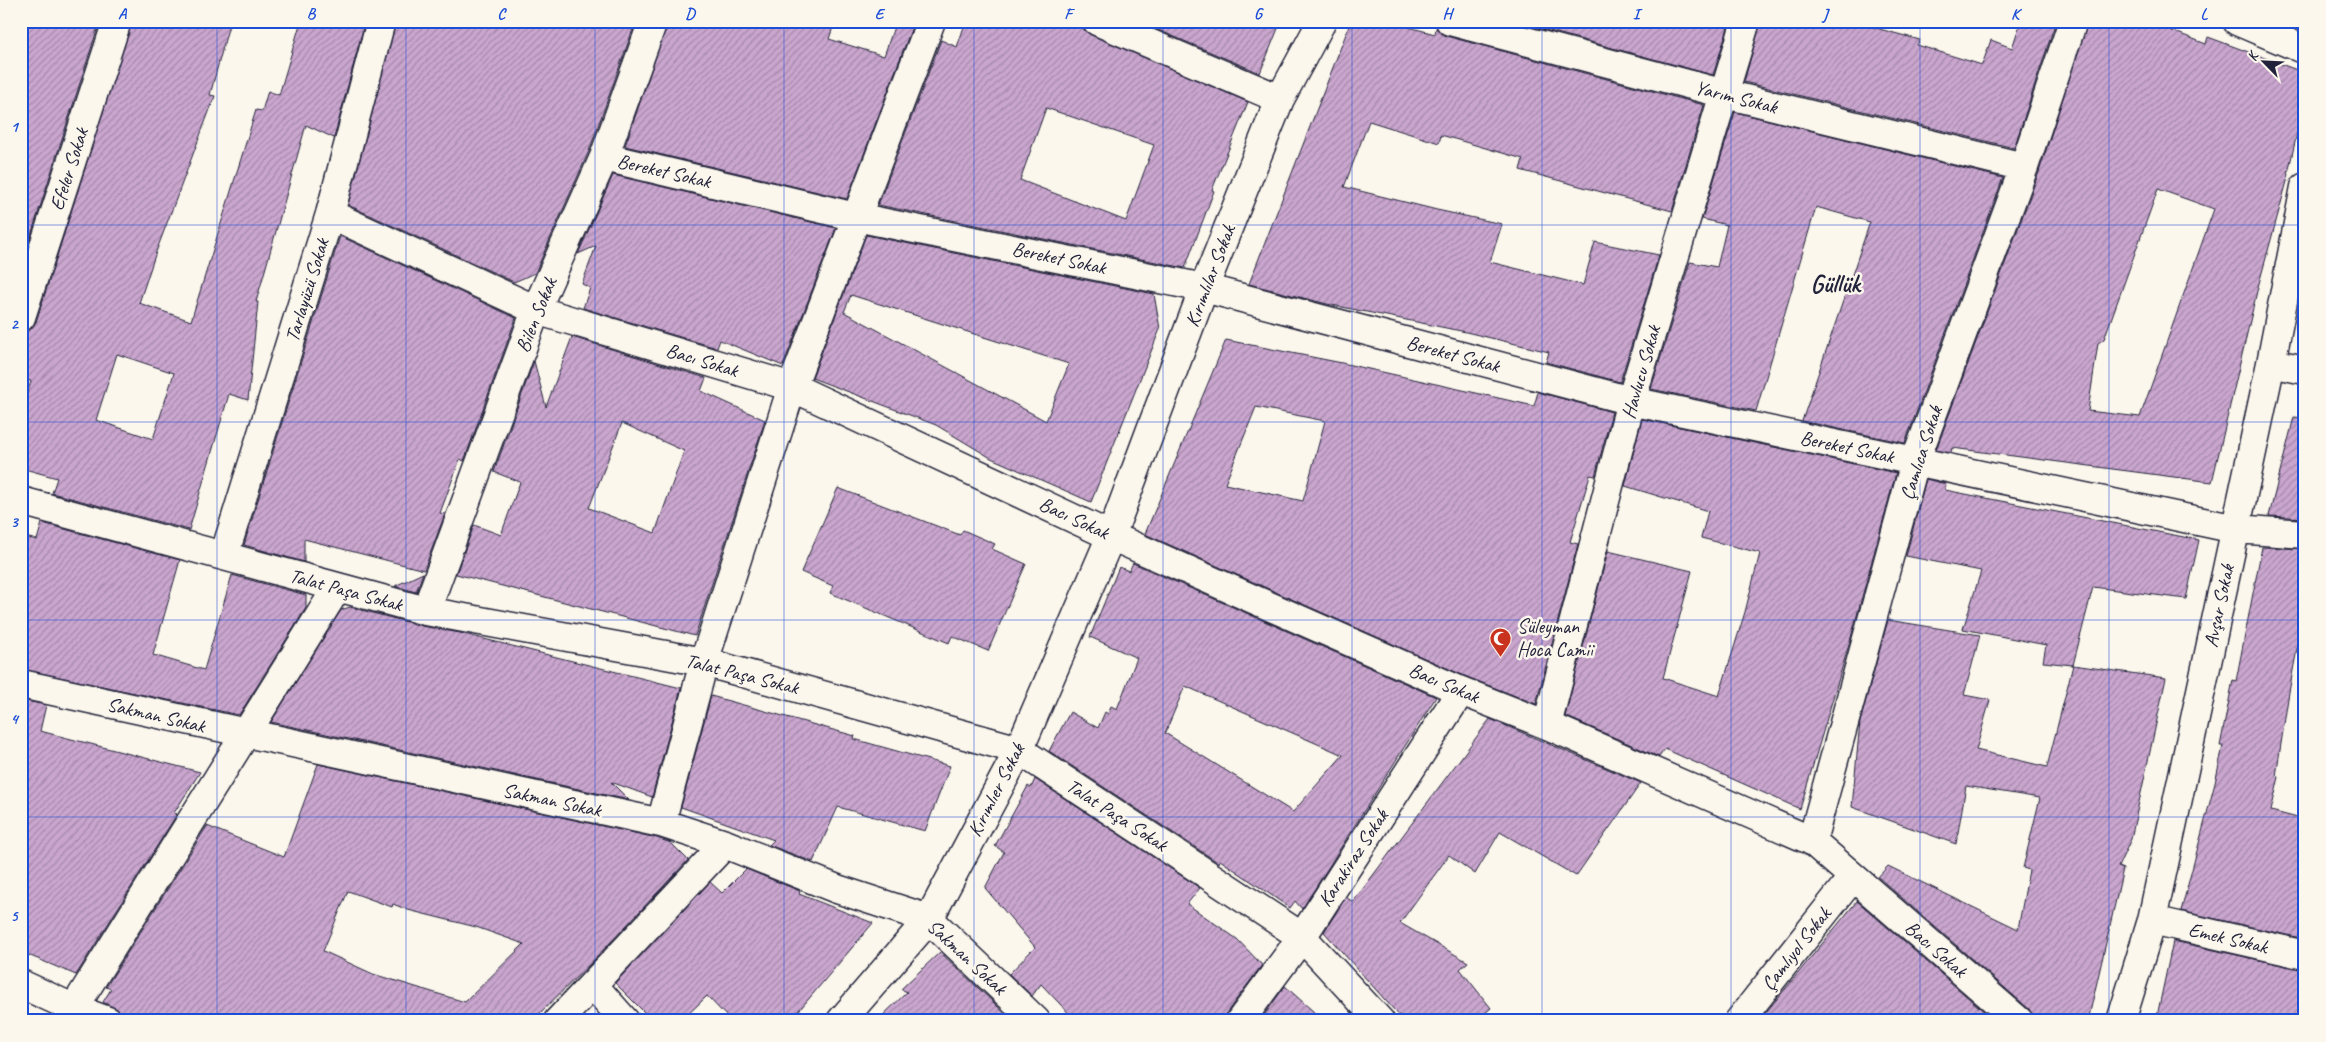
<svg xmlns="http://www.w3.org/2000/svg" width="2326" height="1042" font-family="Caveat,sans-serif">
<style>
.building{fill:url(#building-hatch);stroke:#22223b;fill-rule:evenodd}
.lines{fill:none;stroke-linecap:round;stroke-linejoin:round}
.street-casing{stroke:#22223b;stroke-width:31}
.street{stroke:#fbf7ec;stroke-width:28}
.grid{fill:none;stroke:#1d4ed8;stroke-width:1;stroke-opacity:0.55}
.labels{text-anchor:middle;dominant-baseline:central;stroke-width:5;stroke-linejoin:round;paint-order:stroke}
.street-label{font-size:20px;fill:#22223b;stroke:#fbf7ec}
.poi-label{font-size:20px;fill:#22223b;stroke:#fbf7ec;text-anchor:start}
.district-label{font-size:25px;font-weight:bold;fill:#22223b;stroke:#fbf7ec}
.neatline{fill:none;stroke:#1d4ed8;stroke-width:2}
.grid-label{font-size:16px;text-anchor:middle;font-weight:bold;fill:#1d4ed8}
</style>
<defs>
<pattern id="building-hatch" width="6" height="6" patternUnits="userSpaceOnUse" patternTransform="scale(1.25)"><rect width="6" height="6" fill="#caa6cf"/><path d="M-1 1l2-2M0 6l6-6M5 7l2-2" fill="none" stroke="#a487a9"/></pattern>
</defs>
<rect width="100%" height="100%" fill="#fbf7ec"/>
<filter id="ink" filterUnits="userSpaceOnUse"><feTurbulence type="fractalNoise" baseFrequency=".02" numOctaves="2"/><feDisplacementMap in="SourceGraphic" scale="10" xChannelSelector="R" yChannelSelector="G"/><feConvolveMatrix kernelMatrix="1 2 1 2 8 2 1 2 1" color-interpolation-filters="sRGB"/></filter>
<g filter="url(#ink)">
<!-- building -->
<path class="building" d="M27,21H100L21,266V43Z
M132,21H230L210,95L215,96L156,252L139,303L191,321L256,110L262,111L268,91L279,95L301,21H365L334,138L306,125L256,302H258L248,400L229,394L189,530L52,493L57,478L21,468V413L31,381L21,379V332L31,329L36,322ZM117,354L174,373L153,439L96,420Z
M396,21H636L589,151L535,273L514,282L348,205Z
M668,21H835L829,39L884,56L896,21L912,27L847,199L625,146Z
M966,21H1082L1084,30L1091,35L1248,102L1212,190L1214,191L1185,268L878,205L941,40L957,47ZM1046,108L1154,145L1126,221L1020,180Z
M1137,21H1281L1260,73Z
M1351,21H1386L1435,34L1436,28L1446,36L1704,105L1672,211L1520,170L1523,159L1441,135L1439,143L1369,121L1344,187L1437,210L1502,224L1490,262L1583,285L1595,242L1659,255L1620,382L1546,362L1549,352L1466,332L1327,304L1249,284Z
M1512,21H1730L1713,75Z
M1761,21H1850L1920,40L1917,45L1982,65L1991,40L2012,48L2021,21H2056L2014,148L1744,82Z
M2088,21H2147L2206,44L2208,37L2305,73V98L2288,173L2289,174L2258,287L2212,482L1952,448L1951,453L1936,450L2039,172ZM2158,189L2214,209L2140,417L2088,411L2098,343L2104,339Z
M1735,112L2003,178L1905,443L1802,421L1870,222L1816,207L1756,411L1651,389L1690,262L1717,267L1727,225L1702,219Z
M613,175L836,228L783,366L720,340L717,348L583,308L590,288L582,284L596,246L578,254Z
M866,235L1154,294L1160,329L1091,502L991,458L936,425L812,378ZM851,295L1069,364L1046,421L844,312Z
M340,236L516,318L464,461L460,459L440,513L445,514L424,570L304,539V562L244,545Z
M572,337L706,378L701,391L765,420L695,636L456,574L474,525L501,535L520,482L494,472L534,361L546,407ZM622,423L684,451L655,533L589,508Z
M1226,340L1342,363L1534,406L1538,392L1612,412L1595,476L1590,475L1570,542L1578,544L1536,704L1467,677L1145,534ZM1256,407L1325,421L1303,501L1225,484Z
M2294,417L2305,418V518L2269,516Z
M1642,419L1896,473L1850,641L1800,809L1665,749L1659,757L1565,716L1608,551L1692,571L1663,678L1719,696L1745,612L1760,553L1701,538L1708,511L1625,486Z
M1926,479L1946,484L1945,490L2199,540L2186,599L2093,587L2073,665L2043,662L2046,645L1963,629L1981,571L1906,556Z
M838,488L960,535L963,530L995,544L992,549L1026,564L988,651L952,636L949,643L830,593L833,586L801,572Z
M42,523L180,560L153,655L204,670L232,575L306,595V608L239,715L21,669V536L37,540Z
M2262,547L2305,549V627H2301L2289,692L2276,776L2279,777L2271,811L2305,820V939L2181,911L2215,783L2223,746H2220L2233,680L2236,681Z
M1133,563L1436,697L1302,909L1295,901L1290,908L1220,860L1219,863L1049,751L1070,712L1098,728L1105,712L1108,714L1111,706L1117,709L1137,658L1090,637L1119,567L1129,571ZM1185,686L1226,704L1343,755L1293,812L1165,733Z
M423,573L416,592L395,586Z
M350,607L422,626L460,633L681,688L652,797L611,782L629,800L271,722L341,610Z
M1888,620L1980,635L1964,695L1990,700L1976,750L2047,767L2073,665L2166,678L2131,839L2118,867L2123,869L2088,1021H2034L2029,1009L1878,877L1888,866L2018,929L2029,870L2023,868L2040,798L1966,786L1956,844L1852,807L1860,722Z
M711,696L855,736L854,739L950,766L925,831L838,807L813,862L769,845L774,840L681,807Z
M21,700L46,705L40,731L200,772L174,813L177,814L76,975L21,952Z
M1490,719L1641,783L1576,876L1500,832L1475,874L1449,855L1400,923L1468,962L1460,969L1491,1008L1476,1021H1404L1324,932L1346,897L1353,902Z
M318,764L657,838L671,843L688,860L593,961L532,1021H123L120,1011L103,1002L111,989L106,987L207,826L284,857ZM348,891L392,907L393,904L408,910L476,927L524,944L465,1002L373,974L323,951Z
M1035,779L1200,888L1187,904L1237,939L1262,965L1227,1012L1225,1021H1076L1041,984L1032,996L1009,974L1035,947L985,888L1004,852L995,846L1028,786L1031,788Z
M746,869L800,891L799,894L873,923L790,1021H731L707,996L681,1021H653L615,983L710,882L722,893Z
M1857,901L1995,1021H1759Z
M2173,941L2305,970V1021H2156Z
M940,952L1013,1021H877L907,992L901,989Z
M1285,986L1324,1021H1260Z"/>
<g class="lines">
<defs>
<path id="street" d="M1097,21L1280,99
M1450,21L1725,94L2024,167
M2237,21L2305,50
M604,157L856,217L1204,288L1631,401L2236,529L2305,534
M330,214L536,310L792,387L1111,536L1461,691L1547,725L1812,841
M21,317L117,21
M2271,363L2305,370
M21,501L426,611L704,662L1019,750L1302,937L1380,1021
M224,556L330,214L381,21
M426,611L536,310L604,157L653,21
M21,684L661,823L725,844L837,889L929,919L1036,1021
M1547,725L1631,401L1746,21
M661,823L704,662L792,387L931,21
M2152,920L2305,955
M21,984L73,1008L108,1021
M593,985L625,1021
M66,1021L337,588
M558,1021L725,844
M841,1021L929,919L1019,750L1111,536L1204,288L1280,99L1322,21
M1240,1021L1302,937L1461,691
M1739,1021L1852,878
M2019,1021L1812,841L1915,462L2024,167L2073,21
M2121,1021L2152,920L2271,363L2305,187"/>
</defs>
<!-- street casing -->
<use href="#street" class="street-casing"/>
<!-- street -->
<use href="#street" class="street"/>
</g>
</g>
<!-- grid -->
<path class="grid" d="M217,21V1021M406,21V1021M595,21V1021M784,21V1021M974,21V1021M1163,21V1021M1352,21V1021M1542,21V1021M1731,21V1021M1920,21V1021M2109,21V1021M21,225H2305M21,422H2305M21,620H2305M21,817H2305"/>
<!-- icons -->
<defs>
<symbol id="mosque-pin" viewBox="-11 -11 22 30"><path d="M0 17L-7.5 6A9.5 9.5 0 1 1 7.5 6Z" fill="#c8321e" stroke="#fbf7ec"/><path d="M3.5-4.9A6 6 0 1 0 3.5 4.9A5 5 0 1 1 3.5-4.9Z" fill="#fff"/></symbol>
</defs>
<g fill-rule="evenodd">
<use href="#mosque-pin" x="1488" y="626" width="25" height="34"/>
</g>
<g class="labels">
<!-- street labels -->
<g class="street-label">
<text transform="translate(1736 97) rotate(14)">Yarım Sokak</text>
<text transform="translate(69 169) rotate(-72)">Efeler Sokak</text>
<text transform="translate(664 171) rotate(13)">Bereket Sokak</text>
<text transform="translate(1059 258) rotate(12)">Bereket Sokak</text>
<text transform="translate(1210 276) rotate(-69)">Kırımlılar Sokak</text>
<text transform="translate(307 290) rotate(-73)">Tarlayüzü Sokak</text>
<text transform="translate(536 315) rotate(-68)">Bilen Sokak</text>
<text transform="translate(1453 354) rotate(15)">Bereket Sokak</text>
<text transform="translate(702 360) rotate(17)">Bacı Sokak</text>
<text transform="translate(1641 372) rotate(-74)">Havlucu Sokak</text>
<text transform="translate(1847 447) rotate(12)">Bereket Sokak</text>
<text transform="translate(1921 453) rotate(-72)">Çamlıca Sokak</text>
<text transform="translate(1074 518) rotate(25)">Bacı Sokak</text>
<text transform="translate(346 590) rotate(15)">Talat Paşa Sokak</text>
<text transform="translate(2219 606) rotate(-78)">Avşar Sokak</text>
<text transform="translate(742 674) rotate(14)">Talat Paşa Sokak</text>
<text transform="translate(1444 683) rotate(23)">Bacı Sokak</text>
<text transform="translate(156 715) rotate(13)">Sakman Sokak</text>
<text transform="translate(996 790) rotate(-63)">Kırımlıer Sokak</text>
<text transform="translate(552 800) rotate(12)">Sakman Sokak</text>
<text transform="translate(1117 815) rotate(33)">Talat Paşa Sokak</text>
<text transform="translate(1353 858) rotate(-57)">Karakiraz Sokak</text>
<text transform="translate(2228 938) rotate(13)">Emek Sokak</text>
<text transform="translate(1796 949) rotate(-52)">Çamlıyol Sokak</text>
<text transform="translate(1936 949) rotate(41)">Bacı Sokak</text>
<text transform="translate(967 957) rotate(43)">Sakman Sokak</text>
</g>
<!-- poi labels -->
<g class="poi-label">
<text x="1517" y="626">Süleyman<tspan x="1517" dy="23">Hoca Camii</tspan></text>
</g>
<!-- district labels -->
<g class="district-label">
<text x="1835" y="284">Güllük</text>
</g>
</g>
<!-- margin -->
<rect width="2326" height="1042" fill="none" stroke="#fbf7ec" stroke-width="55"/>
<!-- north arrow -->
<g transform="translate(2264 62) rotate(294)" stroke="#fbf7ec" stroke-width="4" paint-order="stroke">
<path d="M0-4L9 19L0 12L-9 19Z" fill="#22223b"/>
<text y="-8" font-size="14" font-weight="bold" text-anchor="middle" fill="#22223b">K</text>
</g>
<rect x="28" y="28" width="2270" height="986" class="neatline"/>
<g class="grid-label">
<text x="122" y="19">A</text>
<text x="311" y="19">B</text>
<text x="501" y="19">C</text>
<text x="690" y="19">D</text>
<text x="879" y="19">E</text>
<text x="1068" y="19">F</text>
<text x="1258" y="19">G</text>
<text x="1447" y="19">H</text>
<text x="1636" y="19">I</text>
<text x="1825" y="19">J</text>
<text x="2015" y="19">K</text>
<text x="2204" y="19">L</text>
<text x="14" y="132">1</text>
<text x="14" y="329">2</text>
<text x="14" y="527">3</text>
<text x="14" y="724">4</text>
<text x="14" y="921">5</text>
</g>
</svg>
